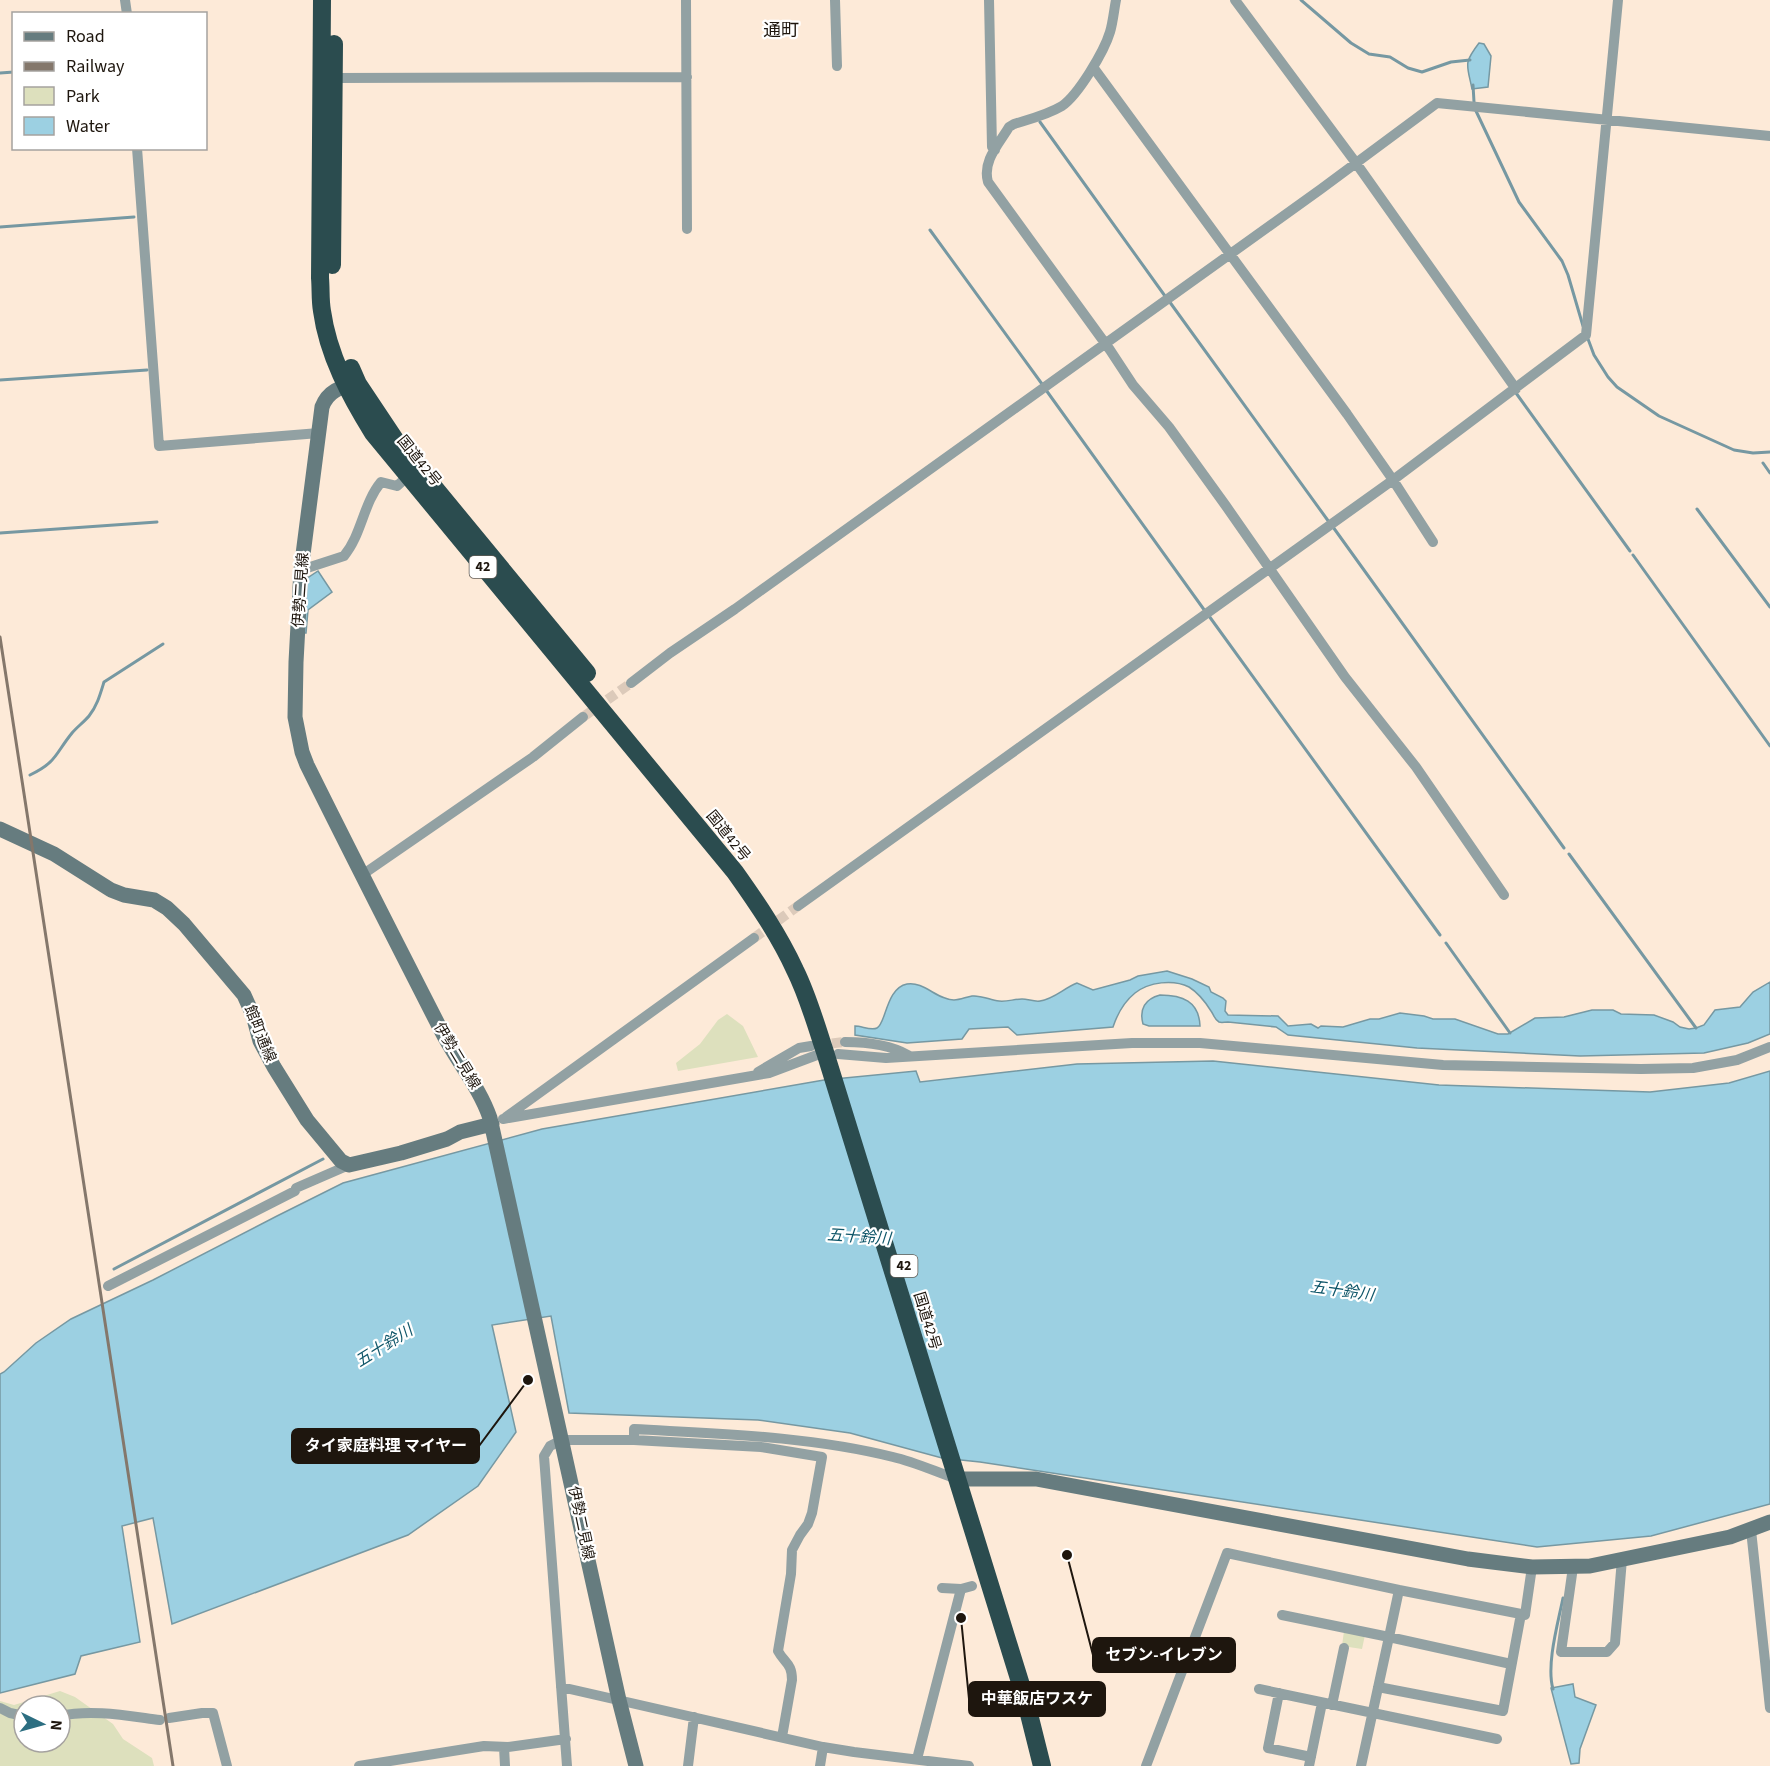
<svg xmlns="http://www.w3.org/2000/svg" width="1770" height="1766" font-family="'Source Sans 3','Noto Sans JP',sans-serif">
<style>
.green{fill:#dde0bd;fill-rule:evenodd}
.water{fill:#9cd0e2;stroke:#7698a2;stroke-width:1.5}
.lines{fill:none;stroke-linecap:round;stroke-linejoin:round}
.stream{stroke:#7698a2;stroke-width:3}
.street-tunnel{stroke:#dccaba;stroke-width:10;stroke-dasharray:10 5;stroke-linecap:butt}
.street{stroke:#92a1a3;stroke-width:10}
.secondary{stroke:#667c7f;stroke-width:15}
.highway{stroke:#2b4c4f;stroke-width:18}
.rail{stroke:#84776b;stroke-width:3}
.labels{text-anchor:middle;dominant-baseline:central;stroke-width:4.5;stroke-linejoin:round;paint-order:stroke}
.shield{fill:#fff;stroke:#625c56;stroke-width:1.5}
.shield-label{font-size:14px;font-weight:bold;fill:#1e160e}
.street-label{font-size:15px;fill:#1e160e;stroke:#fff}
.water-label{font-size:16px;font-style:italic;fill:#0f5669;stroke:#fff}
.quarter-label{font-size:18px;fill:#1e160e;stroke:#fff}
.leader{fill:none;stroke:#1e160e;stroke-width:2}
.callout-dot{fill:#1e160e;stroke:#fff;stroke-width:2}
.callout{fill:#1e160e;stroke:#1e160e;stroke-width:2}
.callout-label{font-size:16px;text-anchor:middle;font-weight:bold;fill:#fff}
</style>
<rect width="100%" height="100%" fill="#fdead8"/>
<!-- green -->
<path class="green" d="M727,1014L743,1026L758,1057L678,1071L676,1063L700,1044L718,1020Z
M1344,1631L1365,1635L1362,1649L1342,1646Z
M60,1691L75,1697L113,1724L123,1739L152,1758L154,1766H0V1701L14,1705ZM24,1706H60V1742H24Z"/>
<!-- water -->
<path class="water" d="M1479,43L1484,44L1491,56L1488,87L1472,89C1467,64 1463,64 1479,43Z
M318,571L332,592L308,610L306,633H300L303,581Z
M1167,971L1192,979L1209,987L1211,992L1223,998L1226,1001L1225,1011L1228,1015L1278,1016L1288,1026L1311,1024L1318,1028L1321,1026L1343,1027L1370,1019H1379L1400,1013L1424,1016L1433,1019H1455L1498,1034H1508L1535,1018L1564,1017L1592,1010H1613L1621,1014L1654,1015L1673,1022L1680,1027L1689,1029L1696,1028L1704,1025L1715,1010L1740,1007L1753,992L1770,982V1034L1748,1043L1704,1053L1580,1056L1417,1048L1288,1035L1276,1027L1228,1022C1224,1022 1222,1023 1219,1022C1214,1019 1214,1015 1211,1011C1206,1003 1197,992 1189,987C1173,979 1149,982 1135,993C1125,1001 1117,1015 1113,1027L1017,1035L1008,1027L969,1029L962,1039L907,1043L855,1035V1026C862,1026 871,1031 877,1028C886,1024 886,988 907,984C924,981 937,1000 954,1000C960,1000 966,997 972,996C981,995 990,1000 999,1001C1007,1002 1014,999 1022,999C1028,999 1034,1002 1040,1001C1054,999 1064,988 1077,983L1093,990L1130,980L1138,976Z
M1160,995C1182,995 1199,1001 1200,1026H1149L1143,1024C1139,1009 1145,999 1160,995Z
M1213,1061L1439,1085L1650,1092L1729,1083L1770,1071V1504L1651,1536L1537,1547L980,1462L942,1458L850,1433L758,1420L569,1413L551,1316L492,1325L516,1432L478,1486L408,1535L172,1624L153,1518L122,1526L140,1642L81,1656L75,1674L0,1693V1374L4,1372L36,1343L71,1319L153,1280L277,1216L343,1183L542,1129L824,1080L916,1071L920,1082L1077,1064Z
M1573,1684L1575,1697L1596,1705L1580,1749L1579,1763L1571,1764L1551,1688Z"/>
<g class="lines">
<!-- stream -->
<path class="stream" d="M1301,0L1351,43L1369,54L1390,57L1408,68L1422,72L1451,62L1470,60
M0,73L14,72
M1473,85L1474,102
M1476,111L1519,202L1562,261L1568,275L1583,326
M1040,122L1165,296
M0,227L134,217
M930,230L1042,384
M1169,301L1329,522
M1588,339L1594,355L1608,377L1617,387L1659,416L1734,450L1753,453L1770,452
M0,380L147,370
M1046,390L1205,611
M1516,393L1630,551
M1763,463L1770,473
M1697,509L1770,607
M1333,527L1564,848
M0,533L157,522
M1633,555L1770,746
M1209,616L1440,935
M30,775C57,762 55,754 72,733C77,727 84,722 89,716C97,706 100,695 104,682L163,644
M1569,854L1696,1028
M1446,943L1510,1033
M114,1269L323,1159
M1553,1689C1546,1665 1558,1623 1563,1598"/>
<!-- street-tunnel -->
<path class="street-tunnel" d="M583,717L631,683
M754,938L798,906
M817,1045L845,1042"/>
<!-- street -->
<path class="street" d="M125,0L127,14
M686,0L687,229
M835,0L837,66
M989,0L992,147L995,150
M1116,0C1114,10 1113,22 1110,32C1104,52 1078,95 1062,106C1047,115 1030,119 1014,124L1009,127C999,144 982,161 988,182L1110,350L1133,385L1169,427L1226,506L1345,677L1416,767L1504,895
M1235,0L1356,163L1516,389
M1093,67L1347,414L1393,480L1433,542
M334,78L687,77
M137,148L159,446L319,433
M301,570L344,556C362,534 363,504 381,482L397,486L408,476
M631,683L670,653L735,609L1321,189L1437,103L1770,136
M362,875L533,757L583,717
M798,906L1393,480L1586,335L1618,0
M845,1042C865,1042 890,1045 908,1055
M838,1054L886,1058L1132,1043H1200L1443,1065L1641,1069L1693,1068L1737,1060L1770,1047
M758,1072L799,1048L811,1046
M506,1117L754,938
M503,1119L769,1073L825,1052
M108,1286L295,1191L296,1188L349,1165
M634,1440L761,1447L822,1457L812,1513L808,1524L800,1535L792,1550L791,1574L778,1651C785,1664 792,1663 792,1680L782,1737
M1751,1530L1770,1708
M1573,1567L1561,1652H1607L1615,1643L1622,1559
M942,1588L961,1589
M1282,1615L1389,1637L1399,1590L1521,1614
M561,1687L823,1747L854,1752L969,1766
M1378,1687L1503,1711L1521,1614L1525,1615L1532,1567
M1259,1689L1497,1739
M1279,1693L1268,1748L1311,1757
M1332,1705L1344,1648
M0,1708L10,1713L24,1716
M60,1716C92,1709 128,1716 160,1720
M169,1718L202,1713H213L227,1766
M504,1747L505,1766
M917,1759L961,1589L972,1586
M359,1766L484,1746L508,1747L566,1739
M567,1766L544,1456L550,1446L562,1440H634V1429C721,1434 808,1436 893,1457C915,1462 936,1472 957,1479
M688,1766L694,1717
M820,1766L823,1747
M1146,1766L1227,1553L1399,1590
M1309,1766L1322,1703
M1361,1766L1389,1637L1511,1664"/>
<!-- secondary -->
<path class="secondary" d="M356,384C340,387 328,391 322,407L301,570L296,662L295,717L302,752L307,765C351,854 396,942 441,1030C456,1060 479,1086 490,1118L619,1700L636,1766
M0,829L54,854L111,890L124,895L154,900L167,908L184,924L244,995L253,1015L260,1041L274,1067L307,1120L341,1161L349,1165L401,1153L447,1139L460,1132L492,1124
M957,1479H1036L1468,1559L1532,1567L1590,1566L1730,1537L1770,1522"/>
<!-- highway -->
<path class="highway" d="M322,0L320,278C321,289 320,300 322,311C328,355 350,396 373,433L735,872C757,903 779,935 795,970C808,996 816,1025 825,1052L1025,1698L1042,1766
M332,265L334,44
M351,368L358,384L396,441L587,673"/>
<!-- rail -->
<path class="rail" d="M0,637L173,1766"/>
</g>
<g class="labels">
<!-- shield labels -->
<g class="shield">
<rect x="469.5" y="556" width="27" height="22" rx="4.5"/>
<rect x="890.5" y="1255" width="27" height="22" rx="4.5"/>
</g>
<g class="shield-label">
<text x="483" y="567">42</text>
<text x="904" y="1266">42</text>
</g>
<!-- street labels -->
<g class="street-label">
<text transform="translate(419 461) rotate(51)">国道42号</text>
<text transform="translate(301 590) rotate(-86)">伊勢二見線</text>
<text transform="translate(728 836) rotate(51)">国道42号</text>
<text transform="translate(260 1034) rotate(68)">館町通線</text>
<text transform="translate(457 1056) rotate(59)">伊勢二見線</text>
<text transform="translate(927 1321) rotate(73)">国道42号</text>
<text transform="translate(581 1523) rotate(78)">伊勢二見線</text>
</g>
<!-- water labels -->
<g class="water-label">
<text transform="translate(859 1237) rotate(4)">五十鈴川</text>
<text transform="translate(1342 1291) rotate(8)">五十鈴川</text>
<text transform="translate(384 1346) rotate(-32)">五十鈴川</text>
</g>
<!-- quarter labels -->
<g class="quarter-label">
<text x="781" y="30">通町</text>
</g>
</g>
<!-- callouts -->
<path class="leader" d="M528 1380L479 1446M1067 1555L1093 1655M961 1618L969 1699"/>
<g class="callout-dot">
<circle cx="528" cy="1380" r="6"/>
<circle cx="1067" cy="1555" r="6"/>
<circle cx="961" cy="1618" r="6"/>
</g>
<g class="callout">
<rect x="292" y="1429" width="187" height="34" rx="6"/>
<rect x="1093" y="1638" width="142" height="34" rx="6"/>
<rect x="969" y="1682" width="136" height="34" rx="6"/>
</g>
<g class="callout-label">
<text x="386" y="1451">タイ家庭料理 マイヤー</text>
<text x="1164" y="1660">セブン-イレブン</text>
<text x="1037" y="1704">中華飯店ワスケ</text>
</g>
<!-- legend -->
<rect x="12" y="12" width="195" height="138" fill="#ffffff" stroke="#a5a29f" stroke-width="1.5"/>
<rect x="24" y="32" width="30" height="9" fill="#667c7f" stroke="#a5a29f" stroke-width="1.5"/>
<text x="66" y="42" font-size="18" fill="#1e160e">Road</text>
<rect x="24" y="62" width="30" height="9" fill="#84776b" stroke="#a5a29f" stroke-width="1.5"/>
<text x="66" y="72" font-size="18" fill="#1e160e">Railway</text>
<rect x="24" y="87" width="30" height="18" fill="#dde0bd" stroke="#a5a29f" stroke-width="1.5"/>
<text x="66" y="102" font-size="18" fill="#1e160e">Park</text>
<rect x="24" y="117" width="30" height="18" fill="#9cd0e2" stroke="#a5a29f" stroke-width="1.5"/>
<text x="66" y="132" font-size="18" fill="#1e160e">Water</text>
<!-- north arrow -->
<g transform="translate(42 1724) rotate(95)"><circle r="28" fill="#ffffff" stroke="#a5a29f" stroke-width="1.5"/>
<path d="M0-4.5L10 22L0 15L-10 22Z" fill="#2c6e81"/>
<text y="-9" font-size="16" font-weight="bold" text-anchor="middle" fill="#1e160e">N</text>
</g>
</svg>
